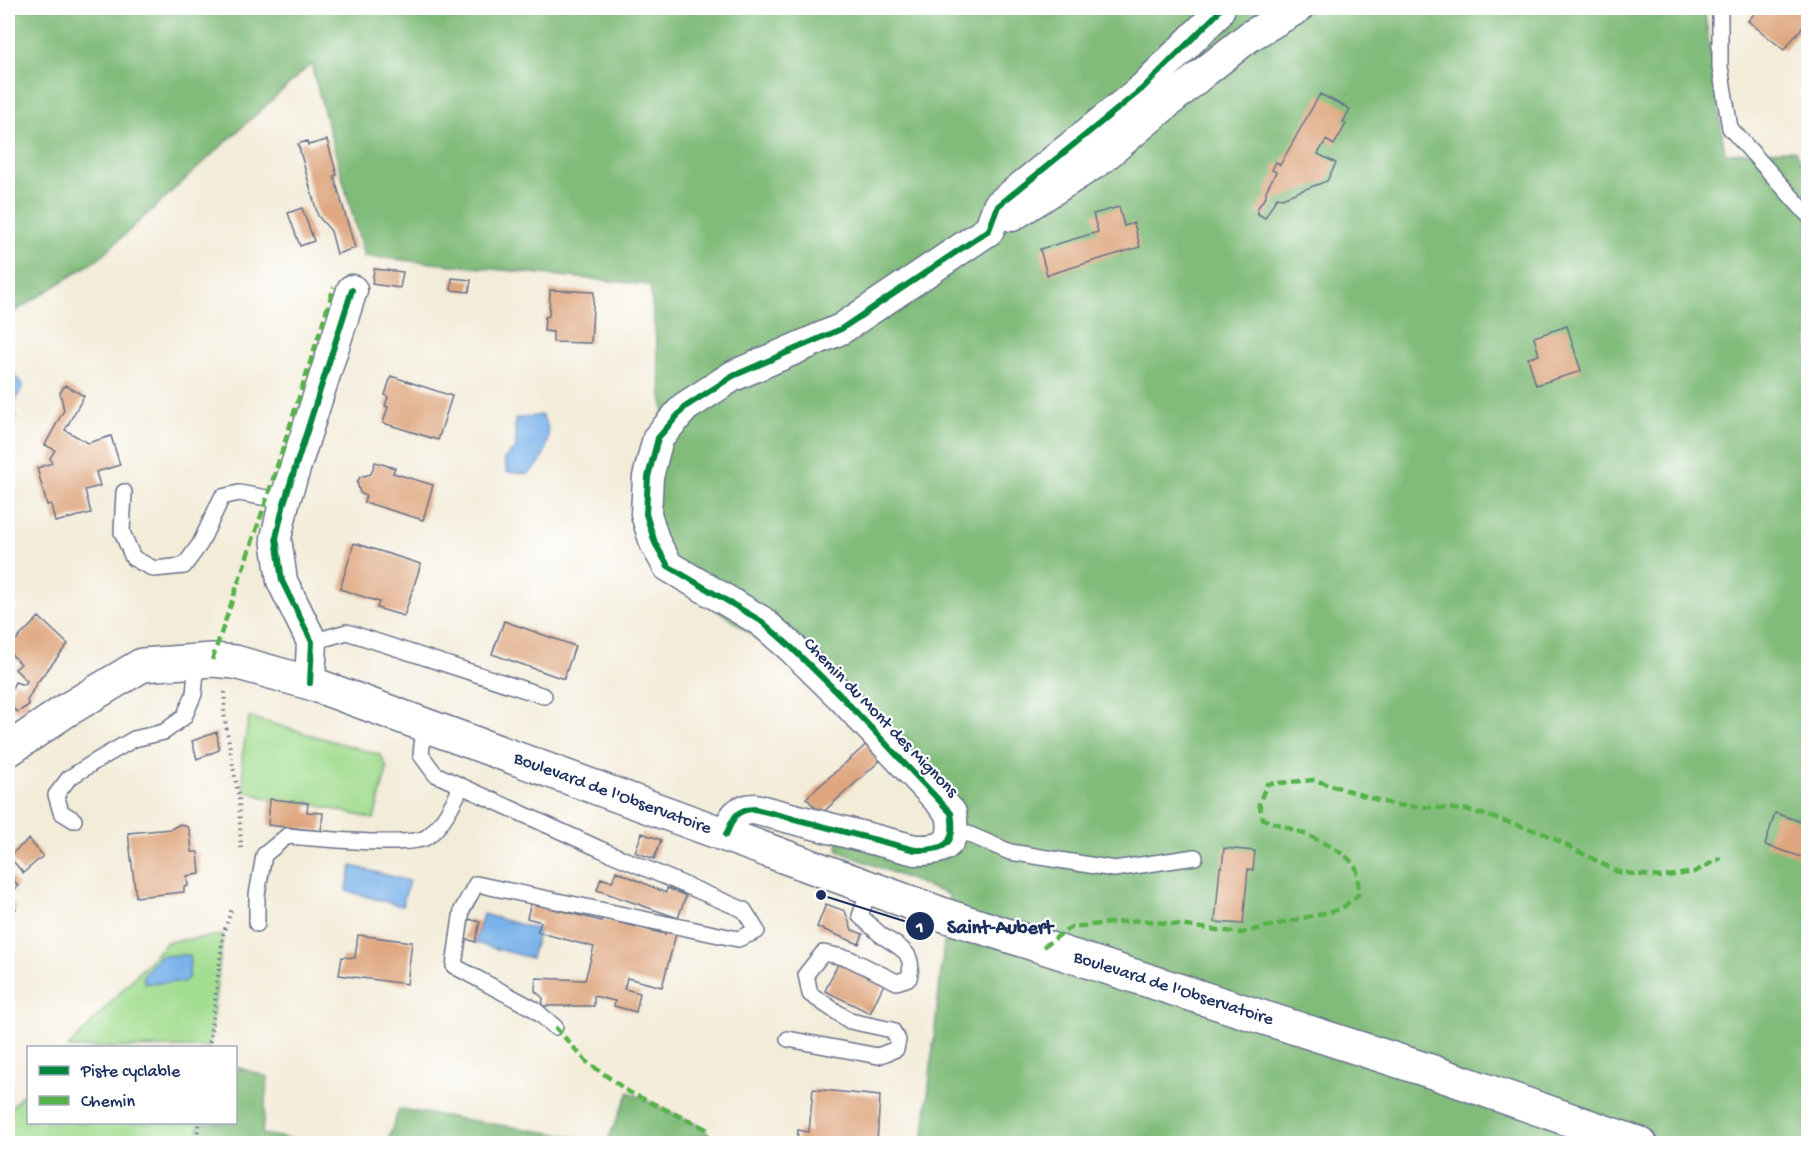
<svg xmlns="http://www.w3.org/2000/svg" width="1816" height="1151" font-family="'Gochi Hand',sans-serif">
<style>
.green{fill:#a2dd90;stroke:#5e8677;stroke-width:1.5}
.forest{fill:#81bc7a;stroke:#4e766c;stroke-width:1.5}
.water{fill:#7ab3ea;stroke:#4a71a4;stroke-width:1.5}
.building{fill:#dea67e}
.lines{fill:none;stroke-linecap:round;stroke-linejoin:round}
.service-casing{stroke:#677189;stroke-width:18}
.minor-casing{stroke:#677189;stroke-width:33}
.secondary-casing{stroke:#677189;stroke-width:36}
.path{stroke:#677189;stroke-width:4;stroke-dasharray:1.5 4.5;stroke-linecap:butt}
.service{stroke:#fff;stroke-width:15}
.minor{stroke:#fff;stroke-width:30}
.secondary{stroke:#fff;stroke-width:33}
.quiet{stroke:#55b248;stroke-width:4.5;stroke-dasharray:9 4.5;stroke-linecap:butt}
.cycleway-casing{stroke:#fff;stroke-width:10}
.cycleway{stroke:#00873e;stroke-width:6}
.labels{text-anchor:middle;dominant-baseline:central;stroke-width:4.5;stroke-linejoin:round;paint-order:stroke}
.street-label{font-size:18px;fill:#1b2f5e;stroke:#fff}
.leader{fill:none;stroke:#1b2f5e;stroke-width:2}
.callout-dot{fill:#1b2f5e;stroke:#fff;stroke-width:2}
.mark-label{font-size:18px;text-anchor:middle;font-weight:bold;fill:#fff}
.callout-label{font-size:20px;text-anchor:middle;font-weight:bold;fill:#1b2f5e;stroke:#fff;stroke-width:4.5;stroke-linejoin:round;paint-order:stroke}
</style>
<rect width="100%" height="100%" fill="#fff"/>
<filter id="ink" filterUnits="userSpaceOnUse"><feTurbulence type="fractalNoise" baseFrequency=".0167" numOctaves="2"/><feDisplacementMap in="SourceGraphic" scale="12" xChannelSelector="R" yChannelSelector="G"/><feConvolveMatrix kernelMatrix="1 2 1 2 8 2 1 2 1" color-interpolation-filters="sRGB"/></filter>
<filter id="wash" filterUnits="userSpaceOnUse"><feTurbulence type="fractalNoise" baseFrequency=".008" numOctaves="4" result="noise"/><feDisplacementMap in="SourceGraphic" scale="24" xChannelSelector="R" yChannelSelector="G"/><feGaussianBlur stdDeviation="1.35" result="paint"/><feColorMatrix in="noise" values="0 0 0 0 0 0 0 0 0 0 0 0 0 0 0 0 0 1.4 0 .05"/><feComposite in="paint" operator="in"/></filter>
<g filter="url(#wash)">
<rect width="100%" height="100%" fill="#f3ecd9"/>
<!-- green -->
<path class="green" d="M249,717L381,755L387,769L374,819L308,803L270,799L244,791L242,757Z
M223,935L209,1047L68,1048L167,942Z
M28,1089V1122L199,1123L196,1143H8V1111Z"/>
<!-- forest -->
<path class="forest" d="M8,8H1704L1725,153L1795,150L1808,175V1143H923L949,895L838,851L837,837L916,854L959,825L833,694L660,568L641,535L665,422L650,285L364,256L311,64L98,259L8,316Z
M236,1067L268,1077L262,1134L316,1143H196L199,1123L236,1122Z
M629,1092L706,1129L708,1143H387L399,1109L607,1142Z"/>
<!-- water -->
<path class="water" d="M13,374L23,385L13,406L16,418L11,427L8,428V376Z
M541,415C553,427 548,446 541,460C539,466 532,470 527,474L507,472L504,459L516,448L515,419Z
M352,866L409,881L402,906L346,891Z
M483,914L539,930L531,958L475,943Z
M190,955L189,977L183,982L145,983L143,976L159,956Z"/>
<g id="blocks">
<!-- building -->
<path class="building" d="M1759,8H1808V20L1784,50L1748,21Z
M1320,94L1350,109L1343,122L1346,124L1334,145L1326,140L1318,154L1336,163L1327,181L1282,198L1277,197L1265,218L1258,214L1257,209L1266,196V191L1276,172L1272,170L1276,162L1280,165Z
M327,140L337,175L334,176L355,248L337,254L331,231L318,216L298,144L307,141L308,145Z
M1119,207L1124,226L1134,223L1140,247L1047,275L1040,249L1098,232L1093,214Z
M302,208L314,241L300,246L288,213Z
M374,269L403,272L400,288L372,284Z
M452,278L471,280L469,292L451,290Z
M550,290L594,292L591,343L553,342V332L544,331L545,317L549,316Z
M1567,326L1581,371L1536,385L1528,358L1539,355L1534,337Z
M391,376L452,396L438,440L383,423L388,407L385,406L388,397L385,395Z
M65,385L84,396L65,430L88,443L111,436L120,465L96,472L100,486L85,490L91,513L55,522L51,504L47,505L37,468L52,463L50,458L55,450L45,445L64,410L60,393Z
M375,462L395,468L393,473L433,485L423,520L364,502L366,496L360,493L357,482L360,477L371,474Z
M354,543L421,564L404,616L377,608L379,602L340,589Z
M39,617L68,644L36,684L27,701L29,705L18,712L8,705V697L15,682L24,685L27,681L15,669L21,664L8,651V648Z
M504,621L575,646L564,679L492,654Z
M217,732L219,750L197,759L192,741Z
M869,742L883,758L821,814L806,798Z
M270,799L308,803L307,812L323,813L321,831L268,825Z
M1775,813L1808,824V859L1765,845Z
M180,824L188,827L190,832L192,852H198L200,874L187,876L188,886L184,887V892L136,897L128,833L171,829Z
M642,833L661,840L654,859L635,852Z
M29,839L43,856L23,873L9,856Z
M1224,848L1255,851L1253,870L1248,869L1243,924L1215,922L1220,867H1222Z
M616,871L666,893L667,888L686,896L678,918L597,890L601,878L612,882Z
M8,872L18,886L8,894Z
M11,901L16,909L8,915V903Z
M531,903L601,921V918L665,934L666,931L676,934L662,987L627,978L624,989L640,993L636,1012L614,1006L615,1001L594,996V1006H542L543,998L535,991L536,978L585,980L594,947L537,932L541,922L527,918Z
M826,904L845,911L852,930L863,934L859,944L817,927Z
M469,919L480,922L475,942L464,938Z
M358,935L412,942L407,984L339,975L342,957L355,958Z
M840,960L885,982L870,1013L825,991Z
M813,1089L880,1096L877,1143H797L798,1130L809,1132Z"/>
</g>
</g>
<g filter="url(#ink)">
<use href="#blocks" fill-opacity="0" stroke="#677189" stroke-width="1.5"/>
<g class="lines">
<defs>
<path id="service" d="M1720,8V67L1730,128L1808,215
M124,492L122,532L133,558L154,569L184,566L200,544L222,497L239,493L267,498
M312,642L347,632L544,696
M424,724L421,755L435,774L600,849L744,910L757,931L738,939L476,884L462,910L454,966L534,1009L555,1027
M74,820L61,812L56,795L69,778L96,761L134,739L164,732L184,717L194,694L197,661
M954,828L1010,852L1114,869L1195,857
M257,924V895L264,855L287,836C312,838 410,848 427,837C441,827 454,802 461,787
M788,1039L878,1056L896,1049L898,1040L892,1030L850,1021L810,994L806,974L823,953L848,958L897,982L909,978C916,951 899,948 881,935C874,929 867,922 860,916L870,888"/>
<path id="minor" d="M1012,216L1100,160L1202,74L1250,36L1298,8
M310,683L312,642L282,581L276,538L284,503L352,290
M726,835C733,819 735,809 755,809L915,850C945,851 957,844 951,813L842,697L792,648L761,621L668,566L655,543L646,514L648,477L658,438L685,407L733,376L841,329L989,230L998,206L1142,89L1216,15L1220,8"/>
<g id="secondary">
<path id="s1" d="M8,750L65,711L142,665L212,660L235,662L310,683L947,916L1433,1072L1640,1144"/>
</g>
</defs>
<!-- service casing -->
<use href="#service" class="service-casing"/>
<!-- minor casing -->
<use href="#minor" class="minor-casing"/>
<!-- secondary casing -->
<use href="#secondary" class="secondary-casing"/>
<!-- path -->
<path class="path" d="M225,692L224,714L239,800L241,848
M209,1048L223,935L232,908
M196,1144L199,1122"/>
<!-- service -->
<use href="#service" class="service"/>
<!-- minor -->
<use href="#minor" class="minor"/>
<!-- secondary -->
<use href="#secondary" class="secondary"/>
<!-- quiet -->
<path class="quiet" d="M212,660L267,498L334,287
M1043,947L1071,927L1140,920L1241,933L1341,909L1358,895C1358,888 1359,878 1357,871C1349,847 1286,827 1263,819L1259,803L1267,784L1314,780L1394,805L1469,810L1543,833L1618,872L1661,877L1694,872L1721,858
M555,1027L587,1062L629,1092L706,1129L708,1144"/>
<defs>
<path id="cycleway" d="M310,683L312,642L282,581L276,538L284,503L352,290
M726,835C733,819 735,809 755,809L915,850C945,851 957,844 951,813L842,697L792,648L761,621L668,566L655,543L646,514L648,477L658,438L685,407L733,376L841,329L989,230L998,206L1142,89L1216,15L1220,8"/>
</defs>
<!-- cycleway casing -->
<use href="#cycleway" class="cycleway-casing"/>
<!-- cycleway -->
<use href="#cycleway" class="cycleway"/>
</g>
</g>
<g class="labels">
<!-- street labels -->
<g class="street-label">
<text transform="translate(880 718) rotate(46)">Chemin du Mont des Mignons</text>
<text stroke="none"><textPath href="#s1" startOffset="652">Boulevard de l'Observatoire</textPath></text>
<text stroke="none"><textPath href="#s1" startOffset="1246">Boulevard de l'Observatoire</textPath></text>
</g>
</g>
<!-- callouts -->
<path class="leader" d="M821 895L920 926"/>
<g class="callout-dot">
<circle cx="821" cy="895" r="6"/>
<circle cx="920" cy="926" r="15"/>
</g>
<g class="mark-label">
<text x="920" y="932">1</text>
</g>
<g class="callout-label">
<text x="1000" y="933">Saint-Aubert</text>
</g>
<!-- margin -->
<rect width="1816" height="1151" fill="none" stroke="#fff" stroke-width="30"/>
<!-- legend -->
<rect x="27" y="1046" width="210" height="78" fill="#ffffff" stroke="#a4acbf" stroke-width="1.5"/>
<rect x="39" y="1066" width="30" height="9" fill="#00873e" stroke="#a4acbf" stroke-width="1.5"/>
<text x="81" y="1076" font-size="18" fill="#1b2f5e">Piste cyclable</text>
<rect x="39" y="1096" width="30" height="9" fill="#55b248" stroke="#a4acbf" stroke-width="1.5"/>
<text x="81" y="1106" font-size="18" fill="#1b2f5e">Chemin</text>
</svg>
